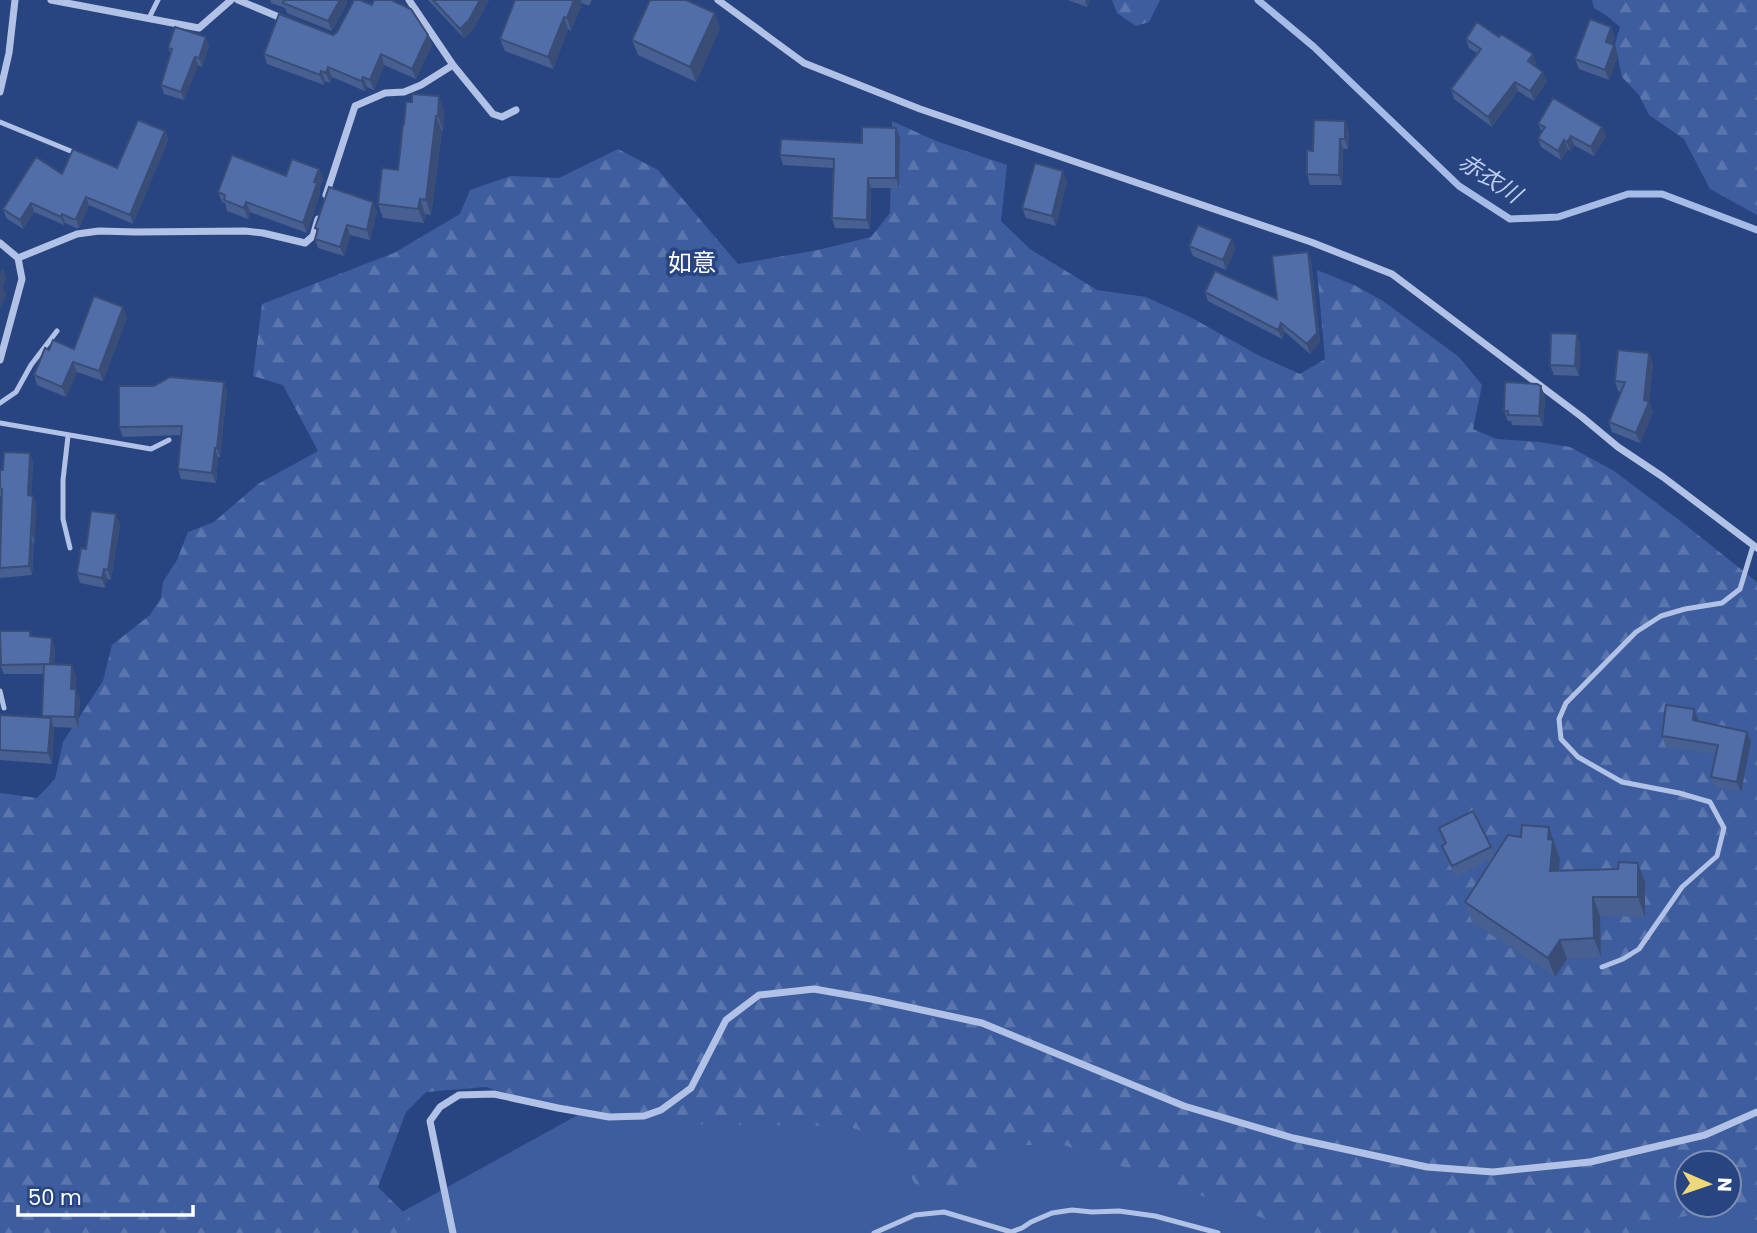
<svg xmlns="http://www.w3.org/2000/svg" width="1757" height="1233" font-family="Poppins,'Noto Sans JP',sans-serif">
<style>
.grass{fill:#3e5d9e;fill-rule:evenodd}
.forest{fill:url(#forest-firs);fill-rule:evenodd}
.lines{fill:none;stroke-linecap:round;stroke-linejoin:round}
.stream{stroke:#a6bce6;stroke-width:7}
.lane{stroke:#b1c2e6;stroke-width:5}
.street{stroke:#b1c2e6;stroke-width:7}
.wall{fill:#475f91}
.shaded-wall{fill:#394d76}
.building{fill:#526ea9;stroke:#394d76;stroke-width:2}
.labels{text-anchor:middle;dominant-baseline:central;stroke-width:7;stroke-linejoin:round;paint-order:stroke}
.water-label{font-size:23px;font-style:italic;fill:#bdcded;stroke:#294581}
.quarter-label{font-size:24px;fill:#fff;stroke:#294581}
</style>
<defs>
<pattern id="forest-firs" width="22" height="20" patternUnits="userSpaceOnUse" patternTransform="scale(1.75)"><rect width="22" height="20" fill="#3e5d9e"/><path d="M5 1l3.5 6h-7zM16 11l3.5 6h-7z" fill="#5b75ad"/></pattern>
</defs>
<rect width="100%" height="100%" fill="#294581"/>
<!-- grass -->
<path class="grass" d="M748,1021L1757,1128V1233H396L393,1217ZM1687,1163H1729V1205H1687Z"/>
<!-- forest -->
<path class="forest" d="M1112,0H1160L1149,22L1136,26L1117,13Z
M1592,0H1757V215L1710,189L1684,139L1649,115L1639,95L1622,77L1615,44L1620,27L1607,16L1594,8Z
M892,121L936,141L1007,165L1001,221L1030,249L1097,290L1146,297L1192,318L1258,355L1300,374L1325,359L1317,270L1354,285L1383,301L1459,357L1482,385L1473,429L1496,439L1539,442L1570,447L1614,471L1683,523L1757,582V1224L1719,1211L1661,1220L1632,1233H1303L1064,1145H1021L948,1196L914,1183L900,1146L848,1126L675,1124L613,1116L539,1103L486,1087L426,1092L406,1112L378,1187L424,1233H0V793L37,798L55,779L63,742L103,681L112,645L150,615L161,598L163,582L177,560L188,532L214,522L258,484L318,451L283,385L253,376L262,304L394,253L460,214L470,190L511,176L559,178L618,149L658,170L738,264L818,250L871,237L890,213ZM1687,1163H1729V1205H1687Z"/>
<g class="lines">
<!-- stream -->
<path class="stream" d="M1258,0L1314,47L1459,186L1510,219L1558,217L1628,194H1662L1757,230"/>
<!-- lane -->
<path class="lane" d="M149,18L158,0
M0,122L73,152
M0,403L16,392L31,365L57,331
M0,423L151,449L169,440
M68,436L63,480V519L70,548
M0,691L4,708
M1602,967L1623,959L1639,949L1682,887L1717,856L1724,828L1710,802L1679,793L1622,782L1578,757L1561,739L1559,719L1566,703L1636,632L1661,616L1685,609L1722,603L1740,589L1753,546
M874,1233L915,1215L944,1212L1011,1232L1022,1228L1031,1222L1052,1213L1072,1210L1092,1212L1119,1211L1155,1216L1218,1233"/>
<!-- street -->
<path class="street" d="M51,0L199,28L231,0
M238,0L286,20
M409,0L453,65L493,114L502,117L516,110
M718,0L804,63L920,109L1311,242L1392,274L1582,417L1618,447L1663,477L1757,548
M0,92L9,53L15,0
M326,195L355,106L385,93L404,92L421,85L453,65
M0,243L18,258L22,279L0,360
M18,258L77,234L99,231L136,232L245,231L263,233L305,243L313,236L318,219
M453,1233L430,1121L440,1107L459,1095L494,1094L558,1108L609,1117L644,1116L661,1110L691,1088L726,1020L759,995L814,989L871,999L982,1023L1184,1106L1293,1138L1427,1167L1493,1172L1590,1162L1705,1135L1757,1112"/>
</g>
<!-- wall -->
<path class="wall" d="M270,0H346L347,3L332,31L287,13L285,8L271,3Z
M428,0H489L473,29L464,38Z
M515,0H592L589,6L582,3L571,31L568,29L553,69L505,51L500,39Z
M1068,0H1090L1087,7Z
M720,28L696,82L638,55L632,40Z
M428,35L432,45L416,79L384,65L374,90L367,87L365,91L332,77L330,83L325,81L324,85L267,64L264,54Z
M1615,38L1612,44L1618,55L1609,80L1579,69L1575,59Z
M1466,39L1536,63L1535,65L1547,81L1534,101L1518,91L1492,127L1454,99L1451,89L1477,53L1469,48Z
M209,45L202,67L198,65L184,100L164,94L161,85L171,55L168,48Z
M444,110L443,131H442L431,215L425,214L424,223L383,218L378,204L398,170L404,124Z
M1538,124L1602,127L1606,136L1594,156L1574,145L1570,151L1568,149L1561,160L1541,147L1538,138L1542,132Z
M165,131L168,140L133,224L89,205L79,228H76L65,223L64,225L34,212L23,229L6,218L3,209L62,174L117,168Z
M1349,131L1348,149H1343L1342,185H1310L1307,174L1313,151Z
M900,138L899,188H871L870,229L835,228L832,218L833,168L783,165L780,155Z
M286,176L323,179L319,189L320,193L307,233L250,212L248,219L227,211L225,203L222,202L218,192Z
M1067,181L1056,226L1026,218L1022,208Z
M377,211L370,240L350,235L344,256L318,248L315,239L317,232L315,228Z
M1232,239L1235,249L1226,270L1193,256L1189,246Z
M1308,252L1311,261L1320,342L1310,354L1285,332L1282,339L1208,301L1205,292L1277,299Z
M127,317L103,381L77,372L66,397L37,385L34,375L49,350L74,349Z
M1580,344L1579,376L1554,375L1550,365Z
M1653,363L1649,402L1653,412L1640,443L1612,432L1609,422L1621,392L1618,391L1615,381Z
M224,382L227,391L220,457H218L216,483L181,479L178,469L181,435L123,437L119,427L154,386Z
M1545,396L1543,426L1512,425L1511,421H1508L1504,411Z
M30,453L33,462L31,495L33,496L36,504L32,575L0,578L1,497L0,496V470H3Z
M120,524L111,580L107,579L105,588L80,583L77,573L86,549Z
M0,631H30L32,637L55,647L54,665L76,676L75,689L80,699L78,728L54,727L52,764L0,760V715L43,718L44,674H4L0,665Z
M1698,719V721L1747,732L1751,742L1741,792L1715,787L1711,777L1716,754L1666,747L1662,736Z
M1549,827L1560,859L1559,871L1618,869L1638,863L1645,882V917L1600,916L1601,957L1567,959L1555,977L1472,922L1465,902L1493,858L1456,877L1445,856L1442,846L1445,844L1439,828L1491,847L1494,856L1521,837Z"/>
<!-- shaded-wall -->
<path class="shaded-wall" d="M340,0H346L347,3L332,31L328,21Z
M480,0H489L473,29L464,38L460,29Z
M574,0H581L582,3L571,31L567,18Z
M1085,0H1090L1087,7Z
M715,13L720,28L696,82L690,67Z
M564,17L568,29L553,69L548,57Z
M1611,27L1615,38L1610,52L1606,42Z
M428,35L432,45L416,79L412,69Z
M206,37L209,45L202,67L199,58Z
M1614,45L1618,55L1609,80L1605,70Z
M381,54L384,65L374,90L370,80Z
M1533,54L1536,63L1532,70L1528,61Z
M195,57L198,65L184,100L181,92Z
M328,67L332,77L330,83L326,73Z
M321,71L325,81L324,85L320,75Z
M1543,72L1547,81L1534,101L1530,91Z
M363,77L367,87L365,91L361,81Z
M1515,82L1518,91L1492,127L1488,117Z
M439,96L444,110L443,131L438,116Z
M436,116L442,131L431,215L426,200Z
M1345,121L1349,131L1348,149L1345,139Z
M1602,127L1606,136L1594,156L1591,147Z
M896,128L900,138L899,188L896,178Z
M165,131L168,140L133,224L130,215Z
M1571,136L1574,145L1570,151L1567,142Z
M1340,139L1343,149L1342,185L1339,175Z
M1564,140L1568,149L1561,160L1558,151Z
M319,169L323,179L319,189L320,193L307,233L303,223L314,182Z
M1063,171L1067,181L1056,226L1052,216Z
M868,178L871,188L870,229L867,220Z
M86,197L89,205L79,228L76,219Z
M420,199L425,214L424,223L418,209Z
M246,202L250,212L248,219L244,208Z
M373,202L377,211L370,240L367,230Z
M31,203L34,212L23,229L20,220Z
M62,214L65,223L64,225L61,217Z
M347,225L350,235L344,256L340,247Z
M1232,239L1235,249L1226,270L1223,260Z
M1308,252L1311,261L1320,342L1310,354L1307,344Z
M3,268L6,278L3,286L6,295L0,309V274Z
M123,307L127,317L103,381L99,371Z
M1281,323L1285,332L1282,339L1278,330Z
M1577,334L1580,344L1579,376L1575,366Z
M1649,353L1653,363L1649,402L1653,412L1640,443L1636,433L1644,400Z
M73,362L77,372L66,397L62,387Z
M224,382L227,391L220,457L217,448Z
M1541,386L1545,396L1543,426L1539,416Z
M215,448L218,457L216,483L212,473Z
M30,453L33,462L31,504L28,495Z
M33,496L36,504L35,544L32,535Z
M116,514L120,524L111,580L108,570Z
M30,535L33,544L32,575L29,566Z
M104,569L107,579L105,588L102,578Z
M52,638L55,647L53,675L50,665Z
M72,665L76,676L75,699L71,689Z
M76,689L80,699L78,728L75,717Z
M1694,709L1698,719L1696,731L1693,720Z
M51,718L54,729L52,764L48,753Z
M1747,732L1751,742L1741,792L1737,782Z
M1549,827L1560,859L1557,890L1550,871L1548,839Z
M1638,863L1645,882V917L1638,897Z
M1593,897L1600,916L1601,957L1594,938Z
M1560,940L1567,959L1555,977L1548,958Z"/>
<!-- building -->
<path class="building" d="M284,0H340L328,21L283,3Z
M354,0H360L372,5L374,0H391L411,9L428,35L412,69L381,54L370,80L363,77L361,81L328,67L326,73L321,71L320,75L264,54L279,14L333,35L337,32Z
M433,0H480L469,20L460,29Z
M515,0H574L567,18L564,17L548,57L500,39Z
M650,0H686L715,13L690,67L632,40Z
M1590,19L1611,27L1606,42L1614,45L1605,70L1575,59Z
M1477,22L1499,37L1501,34L1533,54L1528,61L1543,72L1530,91L1515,82L1488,117L1451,89L1481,49L1466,39Z
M175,27L206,37L199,58L195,57L181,92L161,85L172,49L168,48Z
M412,94L439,96L438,116H436L426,200L420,199L418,209L378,204L382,168L398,170L403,124H404L406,102H412Z
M1553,98L1602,127L1591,147L1571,136L1567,142L1564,140L1558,151L1538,138L1545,127L1538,124Z
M138,120L165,131L130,215L86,197L76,219H73L62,214L61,217L31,203L20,220L3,209L36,157L62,174L73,149L117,168Z
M1314,120L1345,121V139H1340L1339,175L1307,174V150L1313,151Z
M862,127L896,128V178H868L867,220L832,218L834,159L780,155L781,139L862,143Z
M232,155L286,176L292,159L319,169L314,182L317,183L303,223L246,202L244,208L224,200L225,195L218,192Z
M1035,163L1063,171L1052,216L1022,208Z
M329,187L373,202L367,230L347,225L340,247L315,239L318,229L315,228Z
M1198,225L1232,239L1223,260L1189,246Z
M1308,252L1317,333L1307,344L1281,323L1278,330L1205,292L1215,271L1277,299L1272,256Z
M94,296L123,307L99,371L73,362L62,387L34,375L45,348L49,350L53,340L74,349Z
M1551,333L1577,334L1575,366L1550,365Z
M1618,350L1649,353L1644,400L1649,402L1636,433L1609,422L1625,382L1615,381Z
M170,377L224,382L217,448H215L212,473L178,469L182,426L119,427V386H154Z
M1505,382L1537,384L1541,386L1539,416L1508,415V411H1504Z
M4,452L30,453L28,495L33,496L29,566L0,568L2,489L0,488V470H3Z
M91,511L116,514L108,570L104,569L102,578L77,573L81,548L86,549Z
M0,631H30V636L52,638L50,664L1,665Z
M44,664L72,665L71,689H76L75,717L42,716Z
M1666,705L1694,709L1693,720L1747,732L1737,782L1711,777L1718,745L1662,736Z
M0,715L51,718L48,753L0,750Z
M1473,811L1491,847L1452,866L1442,846L1446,843L1439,828Z
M1522,825L1549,827L1548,839L1553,840L1550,871L1618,869L1619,862L1638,863V897H1593L1594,938L1560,940L1548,958L1465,902L1508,835L1521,837Z"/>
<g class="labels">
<!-- water labels -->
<g class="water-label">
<text transform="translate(1490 178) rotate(33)">赤衣川</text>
</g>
<!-- quarter labels -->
<g class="quarter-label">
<text x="692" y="262">如意</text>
</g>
</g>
<!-- north arrow -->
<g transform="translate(1708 1184) rotate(92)"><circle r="33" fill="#294581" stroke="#7f8fb3" stroke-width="2"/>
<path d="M0-5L12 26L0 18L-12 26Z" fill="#edd978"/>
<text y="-10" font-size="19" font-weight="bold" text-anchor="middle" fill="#ffffff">N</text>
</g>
<!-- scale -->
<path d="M18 1205v10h175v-10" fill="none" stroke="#ffffff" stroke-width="3.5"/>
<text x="28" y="1205" font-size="21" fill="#ffffff" stroke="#294581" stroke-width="5" paint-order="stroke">50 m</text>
</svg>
